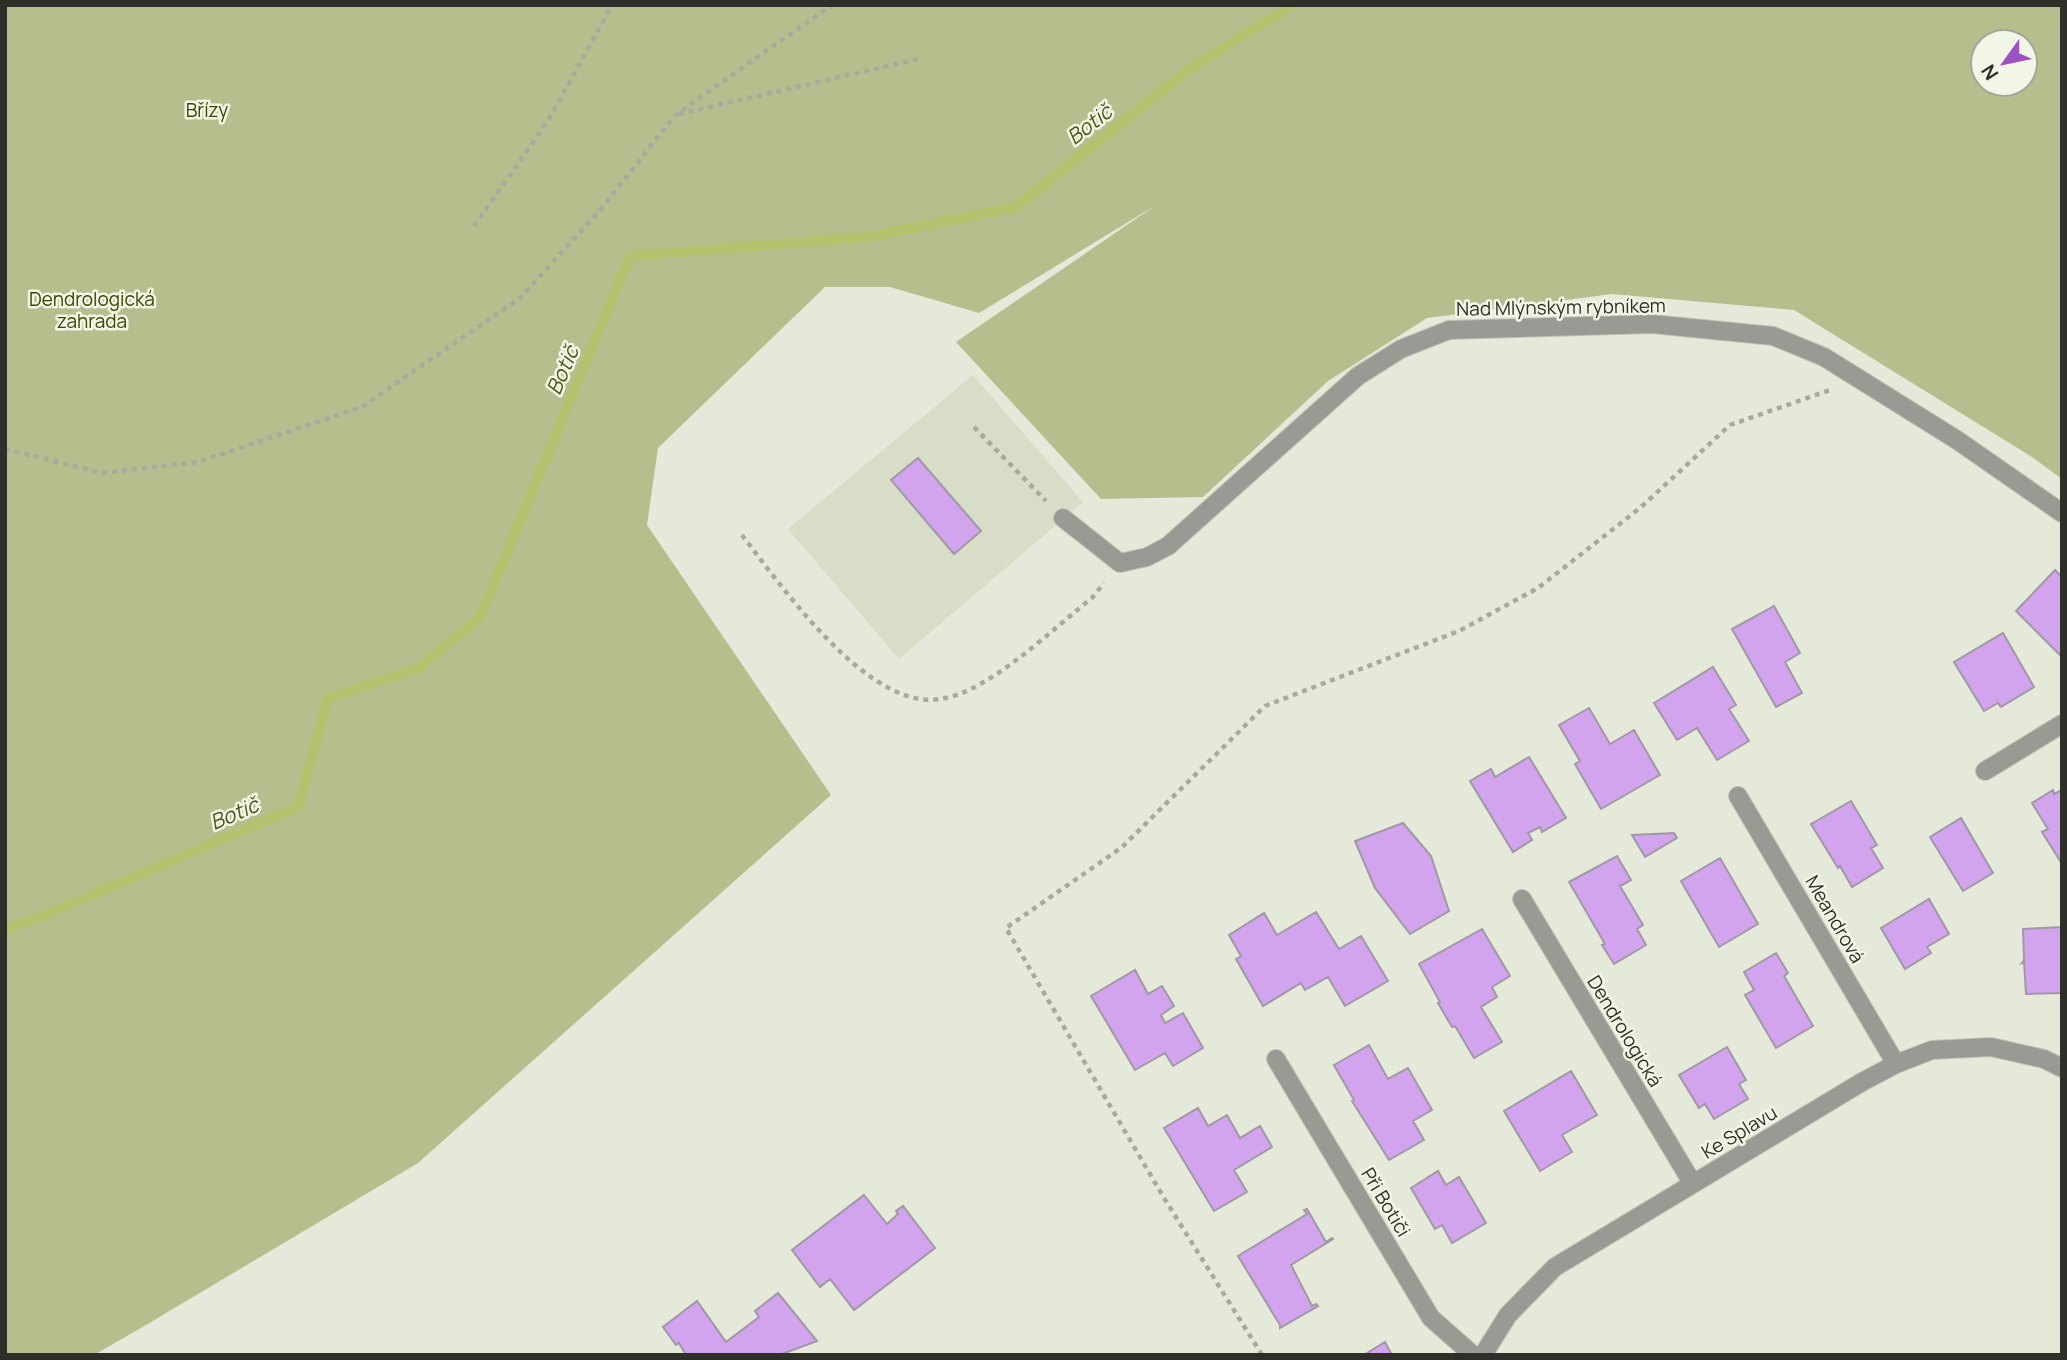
<svg xmlns="http://www.w3.org/2000/svg" width="2067" height="1360" font-family="Manrope,sans-serif">
<style>
.built{fill:#d8ddc7}
.green{fill:#b5bf8d;fill-rule:evenodd}
.lines{fill:none;stroke-linecap:round;stroke-linejoin:round}
.stream{stroke:#b2c26d;stroke-width:10}
.building{fill:#d1a4ed;stroke:#a098a5;stroke-width:2}
.minor-casing{stroke:#c0c4b6;stroke-width:20}
.path{stroke:#a7aa9d;stroke-width:4.5;stroke-dasharray:5 5;stroke-linecap:butt}
.minor{stroke:#989a94;stroke-width:18}
.labels{text-anchor:middle;dominant-baseline:central;stroke-width:5;stroke-linejoin:round;paint-order:stroke}
.park-label{font-size:19px;fill:#3c4501;stroke:#f2f6e6}
.street-label{font-size:19px;fill:#2e2f29;stroke:#f2f6e6}
.water-label{font-size:21px;font-style:italic;fill:#4d5719;stroke:#f2f6e6}
</style>
<rect width="100%" height="100%" fill="#e5e9d9"/>
<!-- built -->
<path class="built" d="M973,375L1083,502L899,659L788,529Z"/>
<!-- green -->
<path class="green" d="M5,5H2062V479L2032,457L1794,310L1612,294L1427,318L1328,381L1203,497L1101,499L956,342L1156,205L979,313L890,287H825L658,448L647,525L831,795L418,1163L146,1325L94,1355H5ZM1983,42H2025V84H1983Z"/>
<g class="lines">
<!-- stream -->
<path class="stream" d="M5,929L40,917L298,807L328,698L419,668L480,617L630,256L868,237L1016,207L1189,69L1293,5"/>
</g>
<!-- building -->
<path class="building" d="M918,458L981,531L954,554L891,480Z
M2055,570L2062,577V657L2016,611Z
M1774,606L1800,653L1785,662L1802,693L1776,707L1732,629Z
M2003,633L2034,687L2001,707L1998,703L1984,711L1954,662Z
M1713,667L1736,705L1729,709L1749,741L1717,760L1697,728L1677,740L1654,703Z
M1589,708L1610,744L1634,730L1660,775L1601,809L1575,764L1580,761L1559,725Z
M1529,757L1566,818L1542,832L1540,827L1528,833L1532,840L1513,852L1470,781L1491,769L1495,777Z
M2053,790L2054,794L2062,790V864L2042,832L2048,829L2032,803Z
M1851,801L1877,845L1871,848L1883,868L1852,887L1840,866L1838,868L1811,824Z
M1961,818L1993,873L1963,891L1930,837Z
M1403,823L1431,856L1449,911L1410,934L1375,888L1355,841Z
M1674,833L1677,838L1645,857L1632,835Z
M1617,856L1631,880L1620,886L1643,925L1637,929L1646,945L1614,964L1602,945L1605,944L1569,882Z
M1720,858L1758,924L1719,947L1681,881Z
M1929,899L1949,934L1927,947L1931,953L1905,969L1881,928Z
M1316,912L1339,949L1361,936L1388,981L1345,1006L1328,977L1305,990L1301,983L1263,1006L1236,959L1241,956L1229,935L1264,913L1277,935Z
M2062,927V993L2026,994L2024,962L2022,963L2024,960L2023,929Z
M1482,929L1510,976L1492,987L1497,997L1481,1007L1502,1042L1474,1058L1455,1026L1452,1027L1438,1003L1440,1002L1419,964Z
M1776,953L1788,973L1784,976L1813,1026L1776,1048L1745,995L1754,990L1744,972Z
M1135,970L1148,994L1162,986L1174,1006L1161,1015L1165,1023L1183,1013L1203,1048L1173,1066L1165,1053L1135,1070L1091,996Z
M1369,1045L1388,1079L1408,1068L1432,1110L1413,1121L1424,1140L1389,1160L1352,1101L1354,1100L1334,1065Z
M1727,1047L1746,1080L1739,1084L1748,1099L1714,1119L1705,1104L1699,1108L1679,1075Z
M1571,1071L1597,1115L1562,1135L1572,1152L1540,1171L1504,1111Z
M1198,1108L1208,1126L1227,1115L1240,1138L1260,1126L1272,1147L1234,1170L1247,1192L1214,1211L1164,1128Z
M1438,1171L1446,1185L1459,1177L1486,1223L1452,1243L1442,1225L1435,1229L1411,1188Z
M864,1195L887,1224L898,1214L896,1211L903,1206L935,1248L854,1310L830,1279L820,1287L792,1250Z
M1307,1209L1326,1242L1332,1238L1333,1239L1291,1265L1312,1306L1316,1304L1318,1306L1280,1328V1325L1238,1256L1307,1214L1304,1210Z
M778,1293L817,1341L782,1354L783,1355H686L679,1343L676,1345L663,1327L697,1301L726,1342L759,1317L755,1311Z
M1385,1342L1392,1355H1364Z"/>
<g class="lines">
<defs>
<path id="minor" d="M1063,518L1120,563L1147,557L1168,546L1358,376L1401,349L1449,330L1652,324L1773,336L1824,357L1957,440L2062,513
M1985,771L2062,724
M1738,796L1896,1064
M1522,899L1693,1184
M1276,1059L1431,1318L1473,1355
M1483,1355L1508,1315L1555,1267L1862,1082L1896,1064L1932,1050L1991,1047L2044,1059L2062,1068"/>
</defs>
<!-- minor casing -->
<use href="#minor" class="minor-casing"/>
<!-- path -->
<path class="path" d="M679,114L918,59
M474,226L548,121L612,5
M974,427L1046,501
M5,449L102,473L198,462L362,407L520,298L602,208L675,115L832,5
M742,535C781,586 851,684 915,698C931,702 947,699 962,693C1007,674 1053,629 1092,598L1104,583
M1262,1355L1164,1198L1006,928L1121,848L1265,706L1459,631L1538,588L1640,508L1730,425L1830,390"/>
<!-- minor -->
<use href="#minor" class="minor"/>
</g>
<g class="labels">
<!-- park labels -->
<g class="park-label">
<text x="207" y="110">Břízy</text>
<text x="92" y="299">Dendrologická<tspan x="92" dy="22">zahrada</tspan></text>
</g>
<!-- street labels -->
<g class="street-label">
<text transform="translate(1561 307) rotate(-1)">Nad Mlýnským rybníkem</text>
<text transform="translate(1835 919) rotate(60)">Meandrová</text>
<text transform="translate(1625 1031) rotate(59)">Dendrologická</text>
<text transform="translate(1739 1132) rotate(-31)">Ke Splavu</text>
<text transform="translate(1386 1202) rotate(59)">Při Botiči</text>
</g>
<!-- water labels -->
<g class="water-label">
<text transform="translate(1089 124) rotate(-38)">Botič</text>
<text transform="translate(562 370) rotate(-67)">Botič</text>
<text transform="translate(234 813) rotate(-23)">Botič</text>
</g>
</g>
<!-- border -->
<rect width="2067" height="1360" fill="none" stroke="#2e2f29" stroke-width="14"/>
<!-- north arrow -->
<g transform="translate(2004 63) rotate(237)"><circle r="33" fill="#f2f6e6" stroke="#a4a69a" stroke-width="2"/>
<path d="M0-5L12 26L0 18L-12 26Z" fill="#9d52c4"/>
<text y="-10" font-size="19" font-weight="bold" text-anchor="middle" fill="#2e2f29">N</text>
</g>
</svg>
